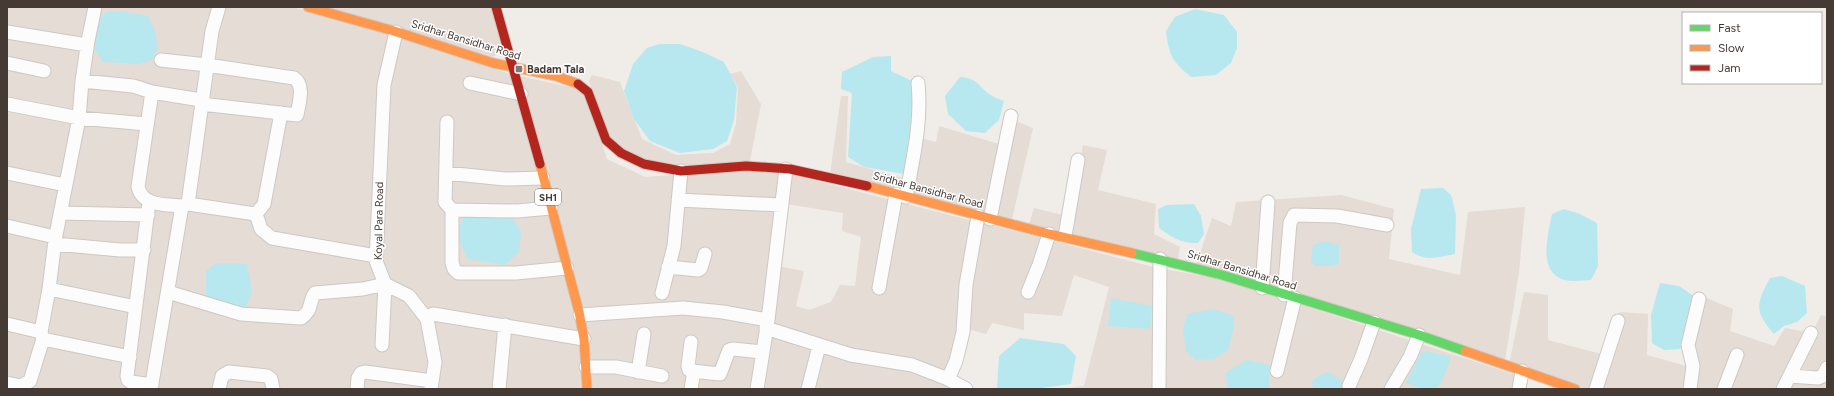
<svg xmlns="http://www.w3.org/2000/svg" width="1834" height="396" font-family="Figtree,sans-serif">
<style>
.residential{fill:#e4dcd5}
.water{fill:#b7e8ef}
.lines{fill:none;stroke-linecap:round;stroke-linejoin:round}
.street-casing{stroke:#ccc8c4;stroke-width:15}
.fast-casing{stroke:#d1c8c0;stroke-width:11}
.slow-casing{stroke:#d1c8c0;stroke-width:11}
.jam-casing{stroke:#d1c8c0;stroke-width:11}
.street{stroke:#fdfcfc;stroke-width:13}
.fast{stroke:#63d668;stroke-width:9}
.slow{stroke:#ff974d;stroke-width:9}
.jam{stroke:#b3261e;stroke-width:9}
.poi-dot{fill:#827873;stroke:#fff;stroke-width:1.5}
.labels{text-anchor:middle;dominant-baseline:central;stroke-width:3;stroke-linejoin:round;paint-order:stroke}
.shield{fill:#fff;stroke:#7e7571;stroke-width:1}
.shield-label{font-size:10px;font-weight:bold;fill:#463a34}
.street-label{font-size:11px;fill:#463a34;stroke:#fff}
.poi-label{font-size:11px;font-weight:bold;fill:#463a34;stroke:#fff;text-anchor:start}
</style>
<rect width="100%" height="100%" fill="#f0ece8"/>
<!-- residential -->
<path class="residential" d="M7,7H292L391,33L378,283L404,299L423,322L432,364L427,389H7Z
M327,7H492L505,50L493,57Z
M400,37L510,74L578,328L581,389H435L434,329L417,295L390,281L380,262L385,143L395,52Z
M741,71L761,104L750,161L649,171L613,153L589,81L592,75L620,82L642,139L676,155L713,153L730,144L736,124L738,87L730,74Z
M520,76L583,90L607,159L645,177L740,170L781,173L759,329L847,358L906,369L959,389H591Z
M841,96H848L846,162L910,180L919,138L936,142L939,126L999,144L1006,117L1033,128L1012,219L830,174Z
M1083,145L1107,150L1098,190L1156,204L1154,234L1180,247L1178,260L1029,224L1034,208L1071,217Z
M790,174L973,221L961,310L947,375L851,352L771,326L777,266L804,271L796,306L809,310L831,302L840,285L855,286L861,237L842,231L843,213L786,204Z
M1341,195L1394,209L1389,259L1460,275L1468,212L1525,207L1519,272L1505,361L1196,265L1212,218L1231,226L1236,202Z
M980,222L1157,268V389H1063L1084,386L1109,287L1074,275L1062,316L1024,313V330L992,323L986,334L967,329L971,280Z
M1164,269L1226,280L1519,376L1516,389H1163Z
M1524,292L1548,295V340L1609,356L1620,312L1648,314L1647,355L1686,366L1697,294L1733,309L1730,331L1774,346L1785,328L1807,332L1778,389H1584L1509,364Z
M1821,315L1827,317V389H1785Z"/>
<!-- water -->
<path class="water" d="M1195,9L1224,15L1237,32V48L1231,63L1216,75L1191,77C1172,61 1169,56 1166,31L1175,17Z
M120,11L148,16L154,28L158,48L151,61L138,64L103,62L94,49L97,21L107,12Z
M659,44H680L705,53L724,62L737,87L734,120L727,141L713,149L680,153L650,141L634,119L624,91L633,64L647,48Z
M891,56V71L912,81L916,128L904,174L864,167L848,157L852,93L841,89L842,72L873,57Z
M960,77C975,77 979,86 989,94C993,97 999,99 1004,101L999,120L985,133L966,131L948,114L945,96Z
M1443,188L1451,195L1456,215L1455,254C1440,257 1425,262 1412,252L1411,229L1421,189Z
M1194,204L1201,216L1204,234L1198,243C1182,244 1171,237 1159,228L1158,209L1167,205Z
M1564,209L1580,214L1597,223L1598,266L1591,280C1583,280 1573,282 1565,280C1537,273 1548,235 1552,214Z
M464,216L512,217L521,232L519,252L505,265L468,259C460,245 455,231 464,216Z
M1324,241L1339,245V264L1329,266H1315L1311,261L1313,245Z
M216,263H236L247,264L252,292L246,307L234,308L206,295V271Z
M1782,276L1805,286L1807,313L1797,322L1784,326L1774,334C1754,311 1756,304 1770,278Z
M1660,283L1679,286L1695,297L1687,339L1680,349L1664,350L1652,343L1651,315Z
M1111,298L1152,306L1150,329L1108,326Z
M1213,309L1234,316L1233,331L1228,350L1214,359L1195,360L1186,351L1183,329L1187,314Z
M1020,338L1064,344L1076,356L1071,384L1033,389H997L999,356Z
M1423,350L1451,357C1440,387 1441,396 1406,383Z
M1247,360L1269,365V389H1228L1225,373Z
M1328,372L1344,382V389H1313L1312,381L1318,376Z"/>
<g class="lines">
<defs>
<path id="street" d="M95,7L88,41L82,81L79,118L55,240L49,289L41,332L43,339L130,357
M7,32L87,45
M396,32L384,85L376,261L385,284L409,296L427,319L435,362L431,389
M161,60L207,65L294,78C305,85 299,103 297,115L201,104
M7,63L44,71
M82,81L133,86L152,92L201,100
M470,83L521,94
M152,92L138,187C143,207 165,204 182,206
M7,104L79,118L147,124
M447,122L445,202L452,210
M7,173L65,185
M446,173L505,179L543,178
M906,197C913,158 922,122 918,83
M678,200L782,205
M149,202L127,376L128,380L131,382L152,385
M188,204L256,214L261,229L272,238L376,256
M551,208L517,211L452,210V263L454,269L458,273H516L567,268
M60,213L148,215
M256,214L264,204L281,113
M990,219L1011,116
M7,226L55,237
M1065,236L1078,160
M55,244L120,250H144
M668,267L698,270L701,268L705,254
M879,288L896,194
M1262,288L1268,202
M49,289L136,307
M168,292L241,314L301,318C313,310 308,303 315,293L363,289L385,284L382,345
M1028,292L1039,265L1049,234
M662,293L674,246L681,171
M1284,295L1290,223L1294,215L1337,216L1387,225
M580,315L683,308L723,312L768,320
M427,319L433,314L584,339
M7,324L41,332
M766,328L851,355L912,365L948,379L966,389
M691,342L688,366L689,370L692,371L720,374L729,350L733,349L762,352
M586,367H616L662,376
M1277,371L1295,298
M638,372L644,334
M1790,376L1818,378L1823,376L1827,368
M948,379L956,361L963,332L966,285L978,216
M7,383L21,386L30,381L43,339
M1349,386L1361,359L1374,322
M151,389L182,206L188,204L212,31L219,7
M219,389L222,376L229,372L267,376L271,379L273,389
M357,389L358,378L361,373L365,372L432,381
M499,389L505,325
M691,389L694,371
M757,389L768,320L786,169
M808,389L819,346
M1159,389L1160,259
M1391,389L1410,357L1419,335
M1519,389L1522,371
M1596,389L1618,321
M1690,389L1693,366L1688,345L1699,299
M1724,389L1737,355
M1783,389L1811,333"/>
<path id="fast" d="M1132,253L1222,275L1419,335L1465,351"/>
<path id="slow" d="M308,7L394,31L493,63L556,76L578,84
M540,164L579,312L584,339L587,389
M867,186L1049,234L1132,253
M1465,351L1575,389"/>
<path id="jam" d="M496,7L540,164
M578,84L588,92L606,140L621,153L644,164L681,171L746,166L790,169L867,186"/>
</defs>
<!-- street casing -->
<use href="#street" class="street-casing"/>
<!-- fast casing -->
<use href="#fast" class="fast-casing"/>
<!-- slow casing -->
<use href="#slow" class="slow-casing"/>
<!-- jam casing -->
<use href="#jam" class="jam-casing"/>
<!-- street -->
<use href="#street" class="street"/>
<!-- fast -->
<use href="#fast" class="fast"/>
<!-- slow -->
<use href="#slow" class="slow"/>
<!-- jam -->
<use href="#jam" class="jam"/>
</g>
<!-- markers -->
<rect class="poi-dot" x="515" y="65" width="8" height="8" rx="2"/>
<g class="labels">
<!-- shield labels -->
<rect class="shield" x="535" y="189" width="26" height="16" rx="3"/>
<g class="shield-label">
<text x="548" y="197">SH1</text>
</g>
<!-- street labels -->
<g class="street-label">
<text transform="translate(466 40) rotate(17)">Sridhar Bansidhar Road</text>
<text transform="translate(928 190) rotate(15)">Sridhar Bansidhar Road</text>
<text transform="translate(379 221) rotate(-89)">Koyal Para Road</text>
<text transform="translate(1242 270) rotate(17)">Sridhar Bansidhar Road</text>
</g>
<!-- poi labels -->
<g class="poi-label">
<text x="527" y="69">Badam Tala</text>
</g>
</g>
<!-- border -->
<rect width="1834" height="396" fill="none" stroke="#463a34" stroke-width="16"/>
<!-- legend -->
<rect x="1682" y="12" width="140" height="72" fill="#ffffff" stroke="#b5b0ae"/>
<rect x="1690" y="25" width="20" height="6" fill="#63d668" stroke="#b5b0ae"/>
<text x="1718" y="32" font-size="12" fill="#463a34">Fast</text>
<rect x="1690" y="45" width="20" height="6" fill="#ff974d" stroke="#b5b0ae"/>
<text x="1718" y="52" font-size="12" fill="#463a34">Slow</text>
<rect x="1690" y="65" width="20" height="6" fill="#b3261e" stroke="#b5b0ae"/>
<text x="1718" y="72" font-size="12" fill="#463a34">Jam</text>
</svg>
